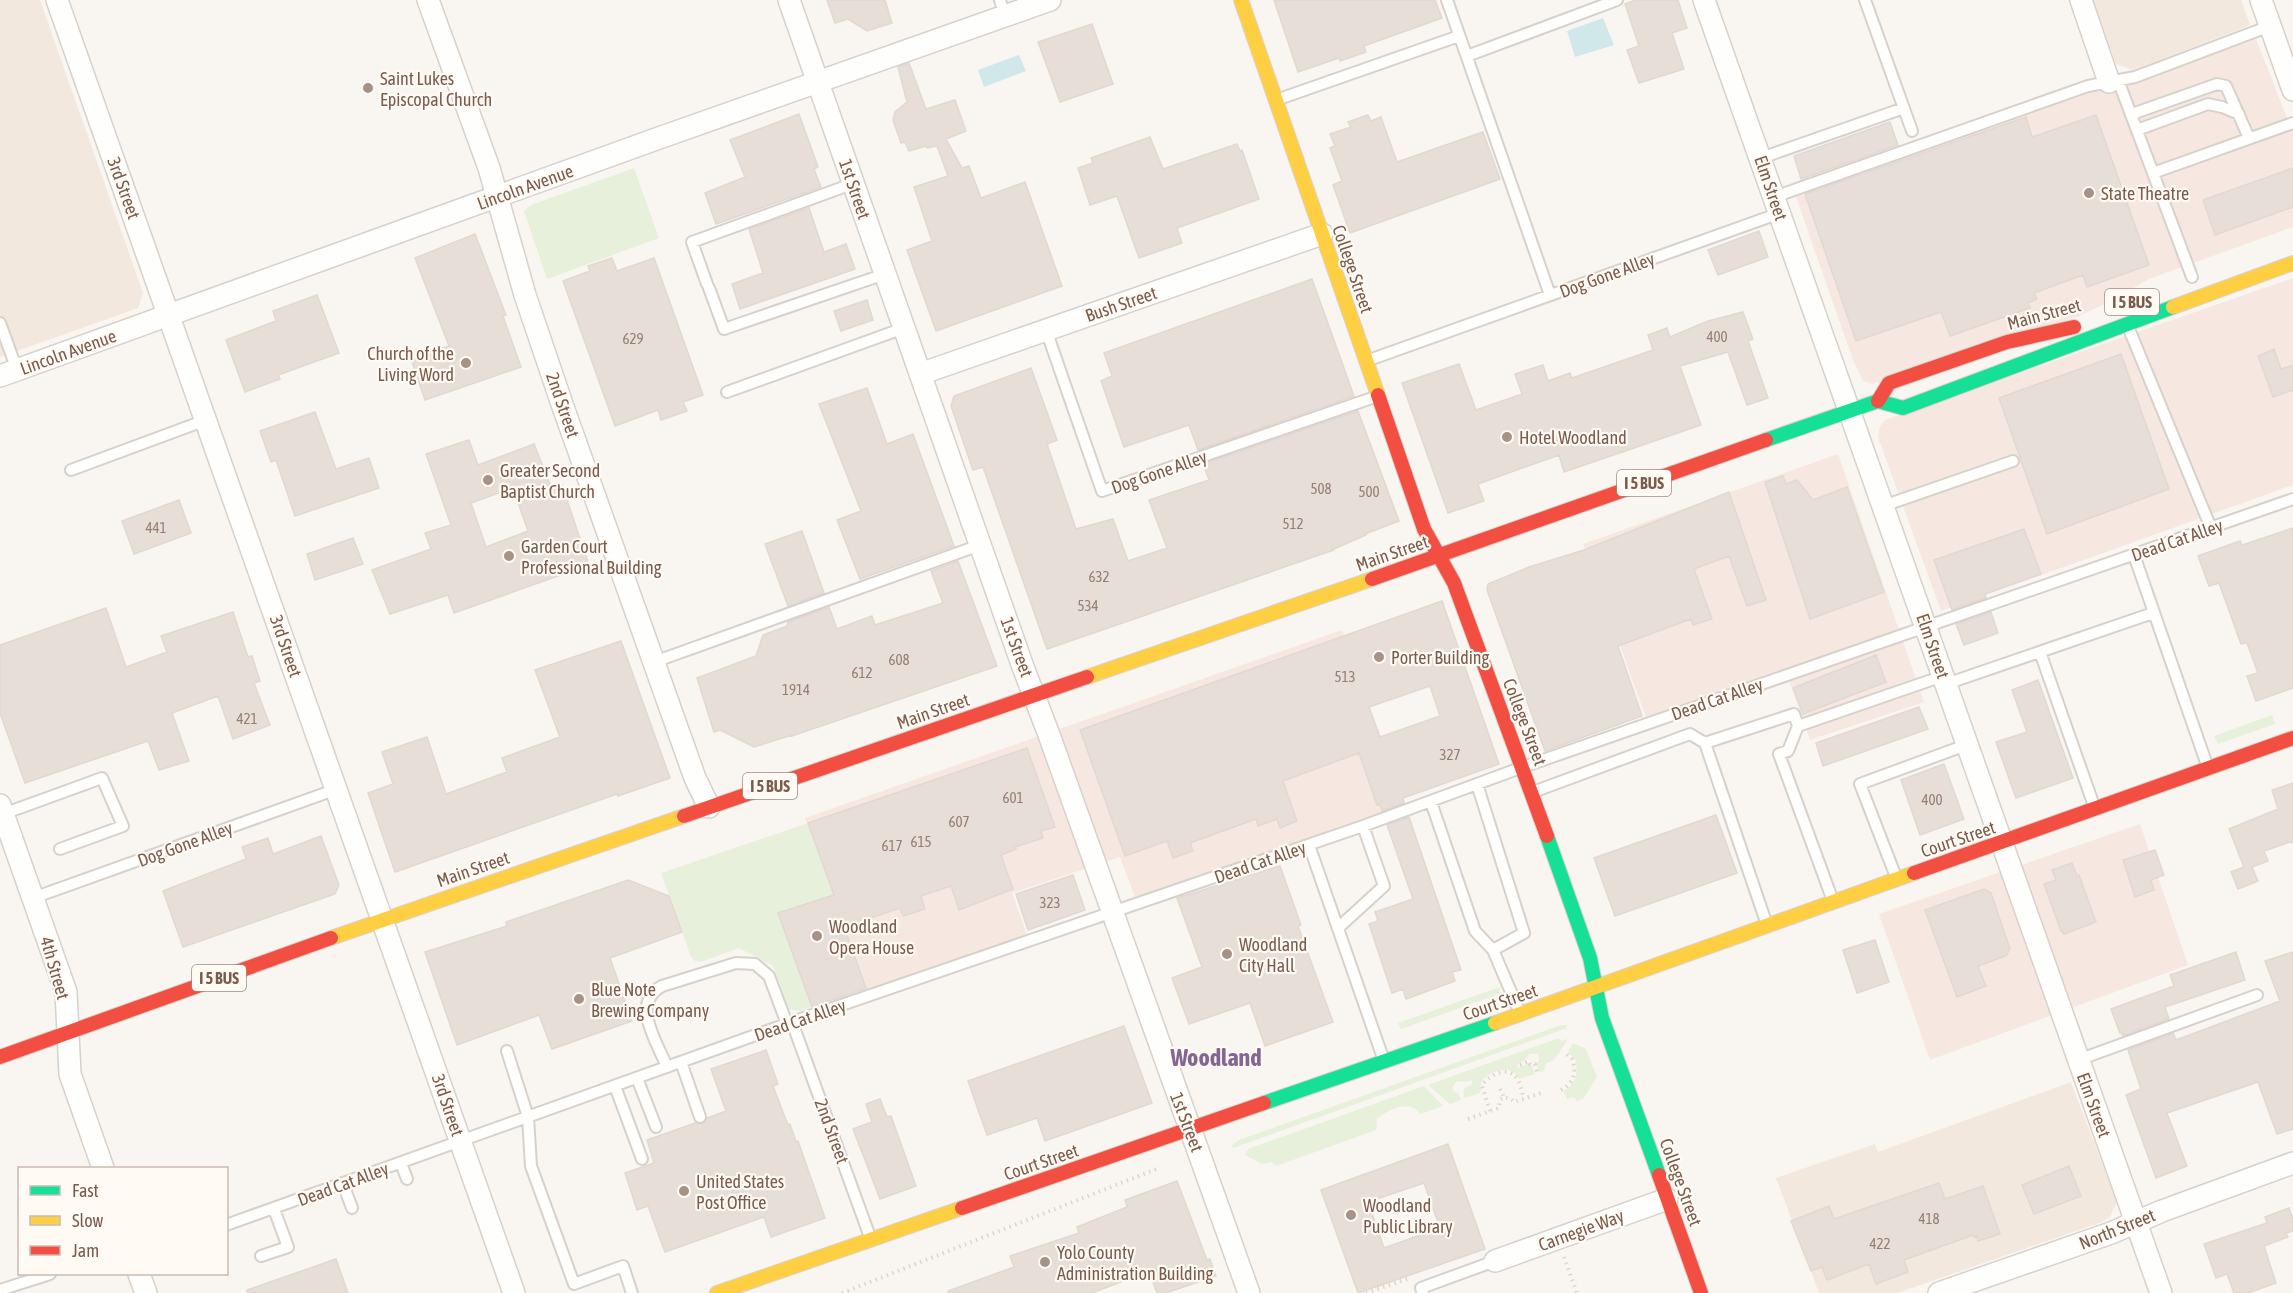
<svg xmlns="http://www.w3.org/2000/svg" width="2293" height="1293" font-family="'Asap Condensed',sans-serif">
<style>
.residential{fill:#f2e8de}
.commercial{fill:#f6e8e1}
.green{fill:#e7f0db}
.water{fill:#d0e8ea}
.building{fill:#e6ded7;stroke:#e2d8d2;stroke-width:1.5;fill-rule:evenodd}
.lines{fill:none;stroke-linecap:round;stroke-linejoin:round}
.lane-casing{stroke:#d7d1cb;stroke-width:14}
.street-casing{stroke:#d7d1cb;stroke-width:24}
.fast-casing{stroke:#d9d2cb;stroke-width:16}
.slow-casing{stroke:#d9d2cb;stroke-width:16}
.jam-casing{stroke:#d9d2cb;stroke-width:16}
.path{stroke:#dcd5d0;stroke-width:4;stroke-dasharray:1.5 4.5;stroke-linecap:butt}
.lane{stroke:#fefefd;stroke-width:10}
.street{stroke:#fefefd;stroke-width:21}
.fast{stroke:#16e098;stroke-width:14}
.slow{stroke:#ffcf43;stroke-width:14}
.jam{stroke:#f24e42;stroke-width:14}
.poi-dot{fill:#a69286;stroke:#fffaf3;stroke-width:2}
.labels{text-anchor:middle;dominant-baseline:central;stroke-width:4.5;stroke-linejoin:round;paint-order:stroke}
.number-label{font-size:15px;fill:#977e72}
.shield{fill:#fffaf3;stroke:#a28b7f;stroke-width:1.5}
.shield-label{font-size:16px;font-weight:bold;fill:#7a5c4d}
.poi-label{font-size:18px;fill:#7a5c4d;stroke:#fffaf3;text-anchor:start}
.street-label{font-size:18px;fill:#7a5c4d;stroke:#fffaf3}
.district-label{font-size:24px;font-weight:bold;fill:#846695;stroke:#fffaf3}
</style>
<rect width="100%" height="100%" fill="#f9f5f0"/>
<!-- residential -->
<path class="residential" d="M0,0H40L143,293L138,308L0,357Z
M2093,0H2241L2250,25L2134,70L2116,64Z
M2071,1082L2117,1202L2110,1217L2102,1222L1897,1293H1819L1776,1178L1875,1144L1878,1152Z"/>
<!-- commercial -->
<path class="commercial" d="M2256,39L2293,133V227L2149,279L2111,301L2077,317L1873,384L1863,381L1853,360L1796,197L2086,94L2149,76Z
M2293,278V485L1941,611L1878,437L1880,426L1885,420Z
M1838,454L1924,702L1810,740L1786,672L1647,720L1583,544Z
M1342,630L1404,805L1137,902L1120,857L1012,893L1027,935L868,990L805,818Z
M2140,824L2188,965L1930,1060L1879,914Z"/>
<!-- green -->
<path class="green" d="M634,168L659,238L547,279L524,211L531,205Z
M2272,715L2275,724L2218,744L2214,736Z
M808,823L868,989L800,1011L789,1009L773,966L739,948L701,962L695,961L691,957L661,873Z
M1500,987L1499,994L1401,1029L1398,1023Z
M1561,1025H1566L1567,1028L1233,1148L1231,1146L1239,1140Z
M1559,1038L1561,1041L1568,1039L1554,1060L1546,1063L1544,1071L1539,1072L1537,1065L1539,1058L1538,1054H1529L1525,1060L1517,1064L1518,1068L1528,1064L1532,1066L1535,1074L1519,1079C1512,1063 1492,1071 1482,1080L1480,1093L1465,1098L1463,1093L1465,1088L1473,1084L1471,1080L1465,1082L1457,1081L1452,1088L1454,1092L1458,1093L1461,1100L1450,1104L1428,1085Z
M1573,1043L1586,1049L1597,1077L1583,1099L1577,1101L1574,1097L1567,1099L1564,1091C1576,1084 1579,1073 1575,1059L1568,1052Z
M1424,1086L1443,1106L1420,1114C1411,1099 1389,1109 1377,1119L1376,1130L1276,1166L1271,1162L1262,1164L1245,1155L1248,1149Z"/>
<!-- water -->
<path class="water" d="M1603,18L1614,45L1575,57L1567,31Z
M1019,55L1026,71L984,87L978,70Z"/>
<!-- building -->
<path class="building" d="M827,0H885L892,23L867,31L848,19L835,23Z
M1274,0H1435L1442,18L1364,46L1366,52L1340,61L1339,58L1298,72Z
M1636,0H1678L1687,28L1672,33L1684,69L1639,83L1627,50L1639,46L1625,4Z
M1092,24L1113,84L1060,102L1038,42Z
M909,63L926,109L955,100L966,131L946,139L962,168L969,166L981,198L1025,182L1062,286L936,331L907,250L932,241L914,187L948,176L937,146L927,148L926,146L909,151L905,142L901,143L893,120L895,112L907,102L898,67Z
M799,114L818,167L814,169L821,187L716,224L705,193L745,177L730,140Z
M1368,115L1371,121L1381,117L1397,162L1483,132L1500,179L1350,233L1333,185L1342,181L1330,148L1335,146L1330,134L1351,127L1348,122Z
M2096,115L2149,265L2087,287L2083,275L2034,293L2037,299L2028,303L2030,308L1950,336L1941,312L1856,341L1805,194L2026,117L2032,137Z
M1890,122L1898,145L1801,179L1794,156Z
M1150,137L1163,169L1237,144L1240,151L1242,150L1259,199L1177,228L1182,243L1139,258L1117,196L1090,205L1078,168L1093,163L1091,158Z
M2293,168V207L2215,235L2203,200Z
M809,208L824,252L846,244L855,269L740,309L732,284L763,273L749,229Z
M1759,231L1768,257L1718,275L1708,250Z
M475,234L506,315L503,316L521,367L425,400L411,359L449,346L415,258Z
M612,258L617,271L654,258L703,395L683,402L687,411L661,420L658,410L615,426L563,281L590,271L588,266Z
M1312,279L1354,396L1198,450L1189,425L1124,447L1101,381L1112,376L1104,353Z
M317,295L339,353L278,375L280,379L245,392L226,340L276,321L273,311Z
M867,300L873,320L841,331L834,311Z
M1743,312L1753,339L1748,341L1768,398L1747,405L1728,352L1680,366L1701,425L1564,472L1559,455L1478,484L1484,501L1448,513L1402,383L1459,364L1476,410L1522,394L1515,374L1543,365L1548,381L1570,373L1572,378L1653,350L1648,335L1667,328L1670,337L1708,321Z
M2274,349L2281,369L2293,365V390L2273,397L2258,356Z
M2121,354L2169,489L2047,534L1999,398Z
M1031,368L1057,440L1047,444L1076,529L1113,519L1128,561L1167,548L1149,500L1209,480L1203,464L1358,411L1399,521L1365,534L1366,535L1334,549V550L1047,649L983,467L973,470L951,406L954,396Z
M867,388L887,444L913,434L954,546L860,579L837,520L861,511L819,404Z
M315,412L336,469L369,458L379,488L295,516L276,460L271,462L260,431Z
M469,440L478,465L534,444L552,489L562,485L589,565L454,613L448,595L390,614L372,570L431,549L425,533L451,525L426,454ZM513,488L528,531L486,547L471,503Z
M1783,476L1786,484L1797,480L1813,500L1847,487L1884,592L1810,619L1765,482Z
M1729,492L1766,600L1747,606L1729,556L1694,569L1712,619L1693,625L1691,619L1618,646L1642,716L1545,751L1487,590L1488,584L1529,567L1584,550Z
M179,500L191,533L134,554L122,521Z
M2293,528V688L2256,701L2247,676L2258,673L2247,643L2241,644L2219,583L2209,586L2198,556L2240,541L2242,545Z
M2024,529L2041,574L1985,594L1986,598L1952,610L1934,560Z
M802,531L824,593L788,606L765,544Z
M353,538L363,564L315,580L307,554Z
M958,561L997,666L792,736V735L754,747L720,730L714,732L697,678L756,656L763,635L787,626L788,622L829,607L837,629L872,616L875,625L943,603L931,571Z
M1442,601L1499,764L1403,798L1404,803L1382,811L1380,804L1377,805L1359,753L1283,781L1297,821L1280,828L1277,819L1258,826L1256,819L1190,843L1193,851L1173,858L1167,841L1125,856L1080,730ZM1430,686L1440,716L1380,737L1369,707Z
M106,608L126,667L167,652L161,636L233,612L248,657L252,656L260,681L254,683L270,725L233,739L218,696L172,713L189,761L159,770L148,741L25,783L0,713V645Z
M1991,612L1998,633L1964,645L1956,624Z
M621,641L670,778L618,796L617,794L395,872L368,793L393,784L382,752L427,737L446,794L507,772L502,758L560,737L535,670Z
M1876,655L1886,682L1803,714L1793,688Z
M2038,680L2073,778L2016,798L1996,742L2027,732L2012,690Z
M1919,707L1928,729L1823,766L1816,743Z
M1027,748L1055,827L1041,831L1043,838L1015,847L1016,849L1001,855L1013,889L959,910L951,886L921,896L925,909L903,916L900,908L844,927L866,988L812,1007L778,913L834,895L808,823Z
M1944,764L1964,819L1920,835L1901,780Z
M2293,783V843L2290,842L2264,851L2268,861L2252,867L2258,881L2238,889L2231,872L2244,867L2229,829L2278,809L2272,790Z
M1716,815L1737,873L1615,916L1594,858Z
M1409,817L1461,970L1452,972L1455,981L1406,999L1403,989L1392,993L1369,924L1378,921L1375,912L1413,899L1387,825Z
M321,836L339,885L335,894L183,947L163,891L246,859L242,847L268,838L273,854Z
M2155,850L2164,875L2151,880L2154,890L2135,897L2123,860Z
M2072,863L2077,876L2079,875L2096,922L2064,934L2062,931H2061L2044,884L2056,880L2052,870Z
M1280,866L1301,925L1298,926L1333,1022L1265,1046L1250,1003L1189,1024L1172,978L1202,967L1177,898Z
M1073,875L1085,910L1028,930L1016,894Z
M628,880L669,896L682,932L610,958L632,1021L552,1049L539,1015L457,1045L425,952L507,926L506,922Z
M1984,889L1991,893L2010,949L2006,956L1978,966L1986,986L1957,997L1925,910Z
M1875,940L1889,982L1857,993L1843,950Z
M2236,952L2245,980L2165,1007L2169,1019L2123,1036L2122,1033H2120L2111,1009L2174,986L2170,975Z
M2293,952V1129L2277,1134L2258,1082L2167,1113L2187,1166L2156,1178L2126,1095L2141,1089L2128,1050L2173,1033L2176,1040L2280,1001L2265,961Z
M1124,1026L1152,1103L1045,1141L1037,1118L987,1135L968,1081Z
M766,1050L778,1084L773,1086L788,1125L790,1124L796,1142L798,1141L825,1218L771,1237L764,1217L665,1252L648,1206L637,1210L625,1173L654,1163L647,1140L695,1123L703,1124L707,1118L726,1111L711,1069Z
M880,1099L887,1117L891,1116L916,1186L880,1199L853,1129L872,1122L866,1104Z
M1448,1144L1485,1249L1358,1293L1321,1190ZM1424,1183L1440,1228L1384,1248L1368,1202Z
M2069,1166L2081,1196L2034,1214L2022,1185Z
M1177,1181L1207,1260L1210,1259L1216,1276L1166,1293H1157L1149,1271L1092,1293H948V1291L1014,1267L1010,1256L1079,1233L1077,1227L1127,1207L1125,1200Z
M1939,1183L1945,1199L1983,1186L2000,1234L1978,1241L1977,1236L1974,1237L1973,1235L1904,1260L1908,1272L1876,1284L1869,1264L1827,1280L1822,1267L1811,1271L1791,1221L1829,1206L1834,1219Z
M2289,1208L2293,1220V1231L2286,1233L2288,1237L2264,1246L2276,1283L2248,1293H2234L2227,1274L2216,1278L2204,1244L2267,1223L2265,1217Z
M336,1259L348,1293H247V1290Z"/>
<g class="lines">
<defs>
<path id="lane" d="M1000,0L1005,16
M1447,0L1550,295
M1865,0L1912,131
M1467,56L1617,0
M2118,80L2153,173L2293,123
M1279,99L1459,36
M2132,114L2217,84L2226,86L2249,138
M2137,130L2208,104L2222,107L2239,114
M1761,158L1904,108
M2153,173L2192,277
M1774,197L2088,86L2135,77L2270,26
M707,284L692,242L852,184
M709,288L724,329L885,274
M0,323L17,370
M2129,329L2211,528
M1046,330L1102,491L1375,397
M1369,360L1780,213
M727,392L904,328
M71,470L206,420
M1883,506L2013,461
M2134,555L2207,765
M2040,652L2094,806
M654,662L980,545
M1946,684L2153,613
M1798,726L1943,676
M1705,743L1794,714L1798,726L1788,751L1779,754L1833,901
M1477,784L1524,933L1493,950
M1533,792L1690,734L1705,743L1766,922
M1431,802L1475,931L1493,950L1520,1013
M3,814L102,778L123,826L60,849
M1309,845L1383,1058
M1896,877L1860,784L1966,745
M33,898L337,789
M1338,928L1384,886L1363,826
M792,1022L870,1237
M507,1051L528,1117L531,1166L574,1284L623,1266L632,1293
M2078,1060L2257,995
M681,1062L700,1117
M667,1067C657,1042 630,1003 662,986L736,963L755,964L769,976L787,1024
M637,1078L656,1127
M615,1086L642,1159
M401,1163L407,1179
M343,1184L352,1208
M226,1225L792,1022L1363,826L1523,767L2293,499
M261,1256L288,1247L274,1209
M0,1290L50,1274
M1423,1293L1421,1288L1495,1261"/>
<path id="street" d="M57,0L514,1293
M428,0L489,168L525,295L562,404L695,778L709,807
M789,0L1023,667L1048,732L1249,1293
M1704,0L2161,1293
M2081,0L2109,82
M2261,0L2293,90
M920,374L1322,234
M0,376L659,138L1050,0
M0,805L66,992L70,1074L103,1168
M1495,1261L1667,1199
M139,1274L146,1293
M1939,1293L2111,1233L2162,1211L2293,1163"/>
<path id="fast" d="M1766,440L1878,401L1903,408L2173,307
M1547,836L1590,958L1602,1018L1659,1175
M1264,1103L1495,1023"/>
<path id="slow" d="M1241,0L1378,395
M2173,307L2293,263
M1087,677L1372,579
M331,938L684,816
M1495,1023L1914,873
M717,1293L962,1208"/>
<path id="jam" d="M1378,395L1424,529L1454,583L1547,836
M1878,401L1889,383L2007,342L2074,327
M1372,579L1766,440
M684,816L1087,677
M1914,873L2293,738
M0,1057L331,938
M1659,1175L1701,1293
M962,1208L1264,1103"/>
</defs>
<!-- lane casing -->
<use href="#lane" class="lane-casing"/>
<!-- street casing -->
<use href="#street" class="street-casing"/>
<!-- fast casing -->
<use href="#fast" class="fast-casing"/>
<!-- slow casing -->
<use href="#slow" class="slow-casing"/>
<!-- jam casing -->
<use href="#jam" class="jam-casing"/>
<!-- path -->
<path class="path" d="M1520,1065L1529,1061L1530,1064H1535L1538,1075
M1500,1089L1504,1097
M1561,1090C1574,1083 1577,1072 1572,1059L1564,1052
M1490,1111L1482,1086C1486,1077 1506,1066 1515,1076C1520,1081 1522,1092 1524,1099
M1468,1119L1499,1108L1500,1100L1504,1097L1511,1099L1514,1102L1544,1092
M1564,1257L1577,1293
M842,1293L1159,1168
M1366,1293L1410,1278"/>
<!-- lane -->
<use href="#lane" class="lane"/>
<!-- street -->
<use href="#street" class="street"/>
<!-- fast -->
<use href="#fast" class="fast"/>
<!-- slow -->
<use href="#slow" class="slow"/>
<!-- jam -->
<use href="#jam" class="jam"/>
</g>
<!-- markers -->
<g class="poi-dot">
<circle cx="368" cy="88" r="6"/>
<circle cx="2089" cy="193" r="6"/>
<circle cx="466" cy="363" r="6"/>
<circle cx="1507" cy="437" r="6"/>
<circle cx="488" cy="480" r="6"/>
<circle cx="509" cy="556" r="6"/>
<circle cx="1379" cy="657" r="6"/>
<circle cx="817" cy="936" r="6"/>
<circle cx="1227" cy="954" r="6"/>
<circle cx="579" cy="999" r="6"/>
<circle cx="684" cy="1191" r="6"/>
<circle cx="1351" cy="1215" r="6"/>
<circle cx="1045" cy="1262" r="6"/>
</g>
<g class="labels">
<!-- number labels -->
<g class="number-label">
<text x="1717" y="336">400</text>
<text x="633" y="338">629</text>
<text x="1321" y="488">508</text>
<text x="1369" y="491">500</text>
<text x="1293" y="523">512</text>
<text x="156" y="527">441</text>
<text x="1099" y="576">632</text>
<text x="1088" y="605">534</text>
<text x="899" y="659">608</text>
<text x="862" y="672">612</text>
<text x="1345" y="676">513</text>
<text x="796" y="689">1914</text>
<text x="247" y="718">421</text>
<text x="1450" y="754">327</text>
<text x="1013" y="797">601</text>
<text x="1932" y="799">400</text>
<text x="959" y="821">607</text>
<text x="921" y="841">615</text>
<text x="892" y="845">617</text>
<text x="1050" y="902">323</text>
<text x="1929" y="1218">418</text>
<text x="1880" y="1243">422</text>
</g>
<!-- shield labels -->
<g class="shield">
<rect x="2105" y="289" width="54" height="26" rx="4.5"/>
<rect x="1617" y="470" width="54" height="26" rx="4.5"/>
<rect x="743" y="773" width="54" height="26" rx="4.5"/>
<rect x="192" y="965" width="54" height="26" rx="4.5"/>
</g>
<g class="shield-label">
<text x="2132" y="302">I 5 BUS</text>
<text x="1644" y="483">I 5 BUS</text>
<text x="770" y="786">I 5 BUS</text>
<text x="219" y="978">I 5 BUS</text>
</g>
<!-- poi labels -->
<g class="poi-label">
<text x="380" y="78">Saint Lukes<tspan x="380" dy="21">Episcopal Church</tspan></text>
<text x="2101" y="193">State Theatre</text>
<text x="454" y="353" text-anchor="end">Church of the<tspan x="454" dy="21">Living Word</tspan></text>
<text x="1519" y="437">Hotel Woodland</text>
<text x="500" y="470">Greater Second<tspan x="500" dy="21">Baptist Church</tspan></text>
<text x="521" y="546">Garden Court<tspan x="521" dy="21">Professional Building</tspan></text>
<text x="1391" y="657">Porter Building</text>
<text x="829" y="926">Woodland<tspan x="829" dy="21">Opera House</tspan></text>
<text x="1239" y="944">Woodland<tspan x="1239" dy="21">City Hall</tspan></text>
<text x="591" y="989">Blue Note<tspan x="591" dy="21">Brewing Company</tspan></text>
<text x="696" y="1181">United States<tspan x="696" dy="21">Post Office</tspan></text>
<text x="1363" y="1205">Woodland<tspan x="1363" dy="21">Public Library</tspan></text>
<text x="1057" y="1252">Yolo County<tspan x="1057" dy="21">Administration Building</tspan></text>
</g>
<!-- street labels -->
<g class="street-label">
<text transform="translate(525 187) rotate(-20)">Lincoln Avenue</text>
<text transform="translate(124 188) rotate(70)">3rd Street</text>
<text transform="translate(1771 188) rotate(71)">Elm Street</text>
<text transform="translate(855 189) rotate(71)">1st Street</text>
<text transform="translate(1353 269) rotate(71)">College Street</text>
<text transform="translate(1607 275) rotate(-20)">Dog Gone Alley</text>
<text transform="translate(1121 304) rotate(-19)">Bush Street</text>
<text transform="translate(2044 314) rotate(-15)">Main Street</text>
<text transform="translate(68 352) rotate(-20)">Lincoln Avenue</text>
<text transform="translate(563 405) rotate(71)">2nd Street</text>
<text transform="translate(1159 472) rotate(-19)">Dog Gone Alley</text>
<text transform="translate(2177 540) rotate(-19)">Dead Cat Alley</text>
<text transform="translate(1392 553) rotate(-19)">Main Street</text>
<text transform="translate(286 646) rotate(71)">3rd Street</text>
<text transform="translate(1933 646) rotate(71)">Elm Street</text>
<text transform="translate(1017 647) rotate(70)">1st Street</text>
<text transform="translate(1717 699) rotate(-19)">Dead Cat Alley</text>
<text transform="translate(933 711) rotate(-19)">Main Street</text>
<text transform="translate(1525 722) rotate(69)">College Street</text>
<text transform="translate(1958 839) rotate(-19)">Court Street</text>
<text transform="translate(185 844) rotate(-20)">Dog Gone Alley</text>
<text transform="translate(1260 862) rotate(-19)">Dead Cat Alley</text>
<text transform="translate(473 869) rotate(-19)">Main Street</text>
<text transform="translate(55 968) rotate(74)">4th Street</text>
<text transform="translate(1500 1002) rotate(-19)">Court Street</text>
<text transform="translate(800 1020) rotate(-19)">Dead Cat Alley</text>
<text transform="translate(448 1105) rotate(71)">3rd Street</text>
<text transform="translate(2094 1105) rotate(70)">Elm Street</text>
<text transform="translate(1187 1122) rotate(69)">1st Street</text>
<text transform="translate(832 1131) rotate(70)">2nd Street</text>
<text transform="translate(1041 1162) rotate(-19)">Court Street</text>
<text transform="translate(1681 1182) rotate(70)">College Street</text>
<text transform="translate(343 1184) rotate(-20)">Dead Cat Alley</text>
<text transform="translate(2117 1229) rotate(-22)">North Street</text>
<text transform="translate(1581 1230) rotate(-20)">Carnegie Way</text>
</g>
<!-- district labels -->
<g class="district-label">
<text x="1216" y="1057">Woodland</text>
</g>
</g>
<!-- legend -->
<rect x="18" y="1167" width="210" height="108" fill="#fffaf3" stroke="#cabbb1" stroke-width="1.5"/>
<rect x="30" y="1186" width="30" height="9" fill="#16e098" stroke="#cabbb1" stroke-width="1.5"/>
<text x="72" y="1197" font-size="18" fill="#7a5c4d">Fast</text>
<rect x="30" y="1216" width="30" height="9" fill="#ffcf43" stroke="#cabbb1" stroke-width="1.5"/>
<text x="72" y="1227" font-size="18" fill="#7a5c4d">Slow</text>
<rect x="30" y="1246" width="30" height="9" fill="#f24e42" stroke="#cabbb1" stroke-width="1.5"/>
<text x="72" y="1257" font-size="18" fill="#7a5c4d">Jam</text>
</svg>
